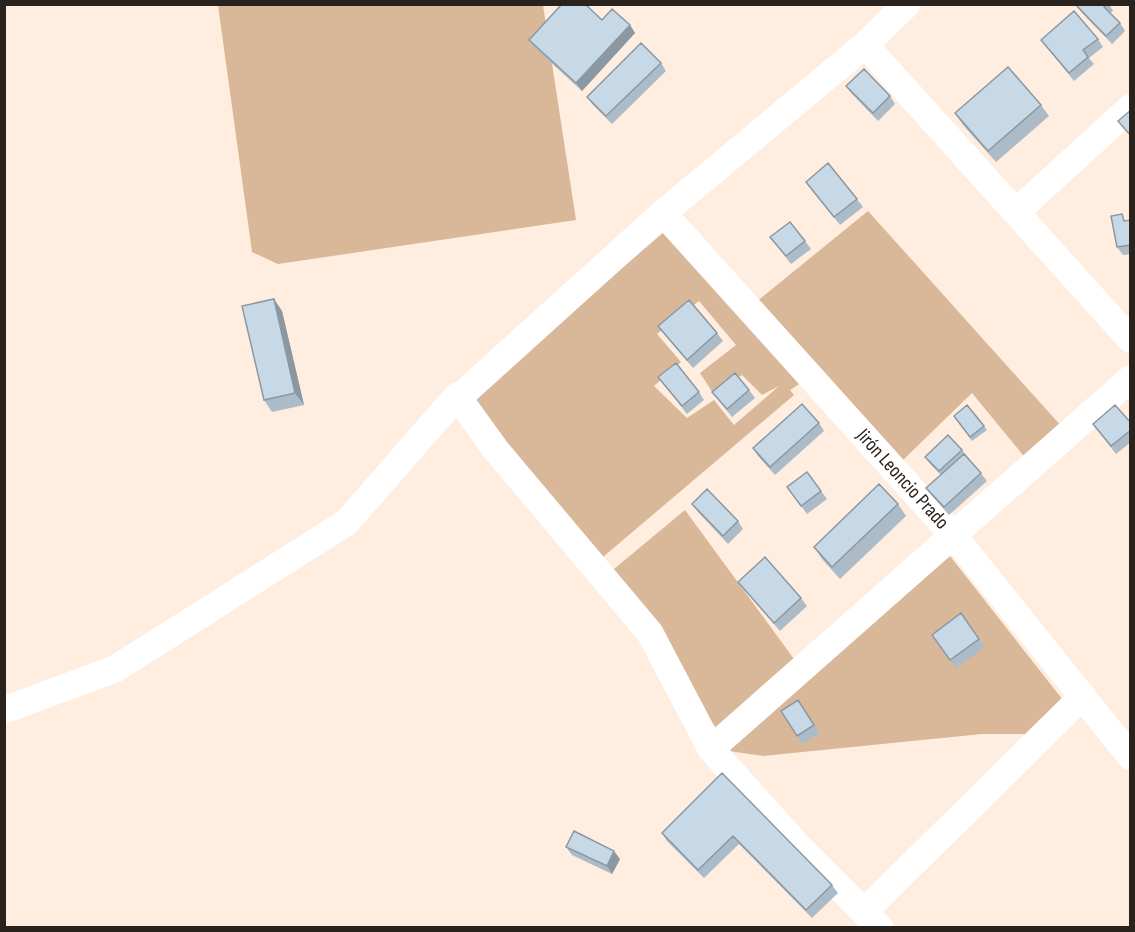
<svg xmlns="http://www.w3.org/2000/svg" width="1135" height="932" font-family="'Sofia Sans Condensed',sans-serif">
<style>
.green{fill:#d9b89a;fill-rule:evenodd}
.lines{fill:none;stroke-linecap:round;stroke-linejoin:round}
.minor{stroke:#fff;stroke-width:27}
.wall{fill:#abbbc7}
.shaded-wall{fill:#8b98a2}
.building{fill:#c7d9e7;stroke:#8b98a2;stroke-width:1.5}
.labels{text-anchor:middle;dominant-baseline:central;stroke-width:6;stroke-linejoin:round;paint-order:stroke}
.street-label{font-size:20px;fill:#29221d;stroke:#fefefe}
</style>
<rect width="100%" height="100%" fill="#ffeddf"/>
<!-- green -->
<path class="green" d="M218,5H543L576,220L278,264L252,252Z
M868,211L1063,428L1027,460L972,393L902,461L756,302Z
M663,233L801,383L790,390L794,395L603,557L469,399ZM699,301L736,345L700,373L713,393L742,375L762,395L779,386L734,425L714,400L687,418L654,386L681,362L657,334Z
M685,510L797,663L713,738L608,574Z
M950,556L1066,704L1030,734H982L763,756L722,750Z"/>
<g class="lines">
<!-- minor -->
<g class="minor">
<path d="M865,45L1130,339"/>
<path d="M1016,212L1130,108"/>
<path id="s1" d="M663,213L953,535L1130,756"/>
<path d="M445,410L663,213L865,45L907,4"/>
<path d="M4,710L115,669L347,522L457,396L496,450L650,633L711,749L1130,379"/>
<path d="M703,733L711,749L799,847L880,928"/>
<path d="M864,912L1083,696"/>
</g>
</g>
<!-- wall -->
<path class="wall" d="M1077,4H1109L1113,11L1110,13L1120,23L1125,31L1112,44L1082,13L1076,5Z
M602,20L630,25L635,33L582,91L535,48L529,40Z
M1098,39L1103,47L1089,58L1094,64L1074,81L1041,40Z
M661,63L666,71L612,124L593,105L587,97Z
M846,86L890,96L895,104L878,121L852,94Z
M1041,105L1049,116L996,162L963,125L955,113Z
M806,182L857,199L863,207L840,225Z
M1131,220V254L1123,255L1117,247L1127,221Z
M770,237L805,241L811,249L791,264Z
M282,311L304,405L272,412L264,400Z
M658,326L717,333L723,341L693,368L664,334Z
M658,377L699,392L704,400L687,414Z
M749,390L755,398L732,417L712,392Z
M967,405L987,430L972,441L954,416Z
M819,423L824,431L775,475L758,456L753,448Z
M1131,423V442L1116,454L1093,424Z
M962,450L987,481L949,515L932,496L926,488L941,475L931,465L925,457Z
M807,472L827,499L807,514L787,487Z
M692,504L738,521L743,529L728,544L698,512Z
M898,504L906,516L840,579L822,559L814,547Z
M738,582L801,598L807,606L780,631Z
M961,613L985,647L956,668L932,635Z
M798,700L820,733L802,744L797,736Z
M722,773L832,885L838,893L812,918L739,844L704,878L667,841L662,833Z
M566,847L620,859L612,874L572,855Z"/>
<!-- shaded-wall -->
<path class="shaded-wall" d="M630,25L635,33L582,91L576,83Z
M274,299L282,311L304,405L295,393Z
M614,851L620,859L612,874L607,866Z"/>
<!-- building -->
<path class="building" d="M562,4H585L602,20L612,9L630,25L576,83L529,40Z
M1077,4H1106L1104,7L1120,23L1106,36L1076,5Z
M1074,11L1098,39L1083,50L1088,57L1069,73L1041,40Z
M641,43L661,63L606,116L587,97Z
M1008,67L1041,105L988,151L955,113Z
M864,69L890,96L873,113L846,86Z
M1131,110V136L1118,121Z
M828,163L857,199L834,217L806,182Z
M1122,214L1124,221L1131,220V245L1117,247L1111,216Z
M790,222L805,241L786,256L770,237Z
M274,299L295,393L264,400L242,306Z
M689,300L717,333L687,360L658,326Z
M676,363L699,392L682,406L658,377Z
M735,373L749,390L727,409L712,392Z
M802,404L819,423L770,467L753,448Z
M967,405L984,426L970,437L954,416Z
M1115,405L1131,423V430L1111,446L1093,424Z
M948,435L962,450L939,471L925,457Z
M964,454L981,473L944,507L926,488Z
M807,472L821,491L801,506L787,487Z
M879,484L898,504L832,567L814,547Z
M707,489L738,521L723,536L692,504Z
M765,557L801,598L774,623L738,582Z
M961,613L979,639L950,660L932,635Z
M798,700L814,725L797,736L781,711Z
M722,773L832,885L806,910L733,836L698,870L662,833Z
M574,831L614,851L607,866L566,847Z"/>
<g class="labels">
<!-- street labels -->
<g class="street-label">
<text stroke="none"><textPath href="#s1" startOffset="358">Jirón Leoncio Prado</textPath></text>
</g>
</g>
<!-- border -->
<rect width="1135" height="932" fill="none" stroke="#29221d" stroke-width="12"/>
</svg>
